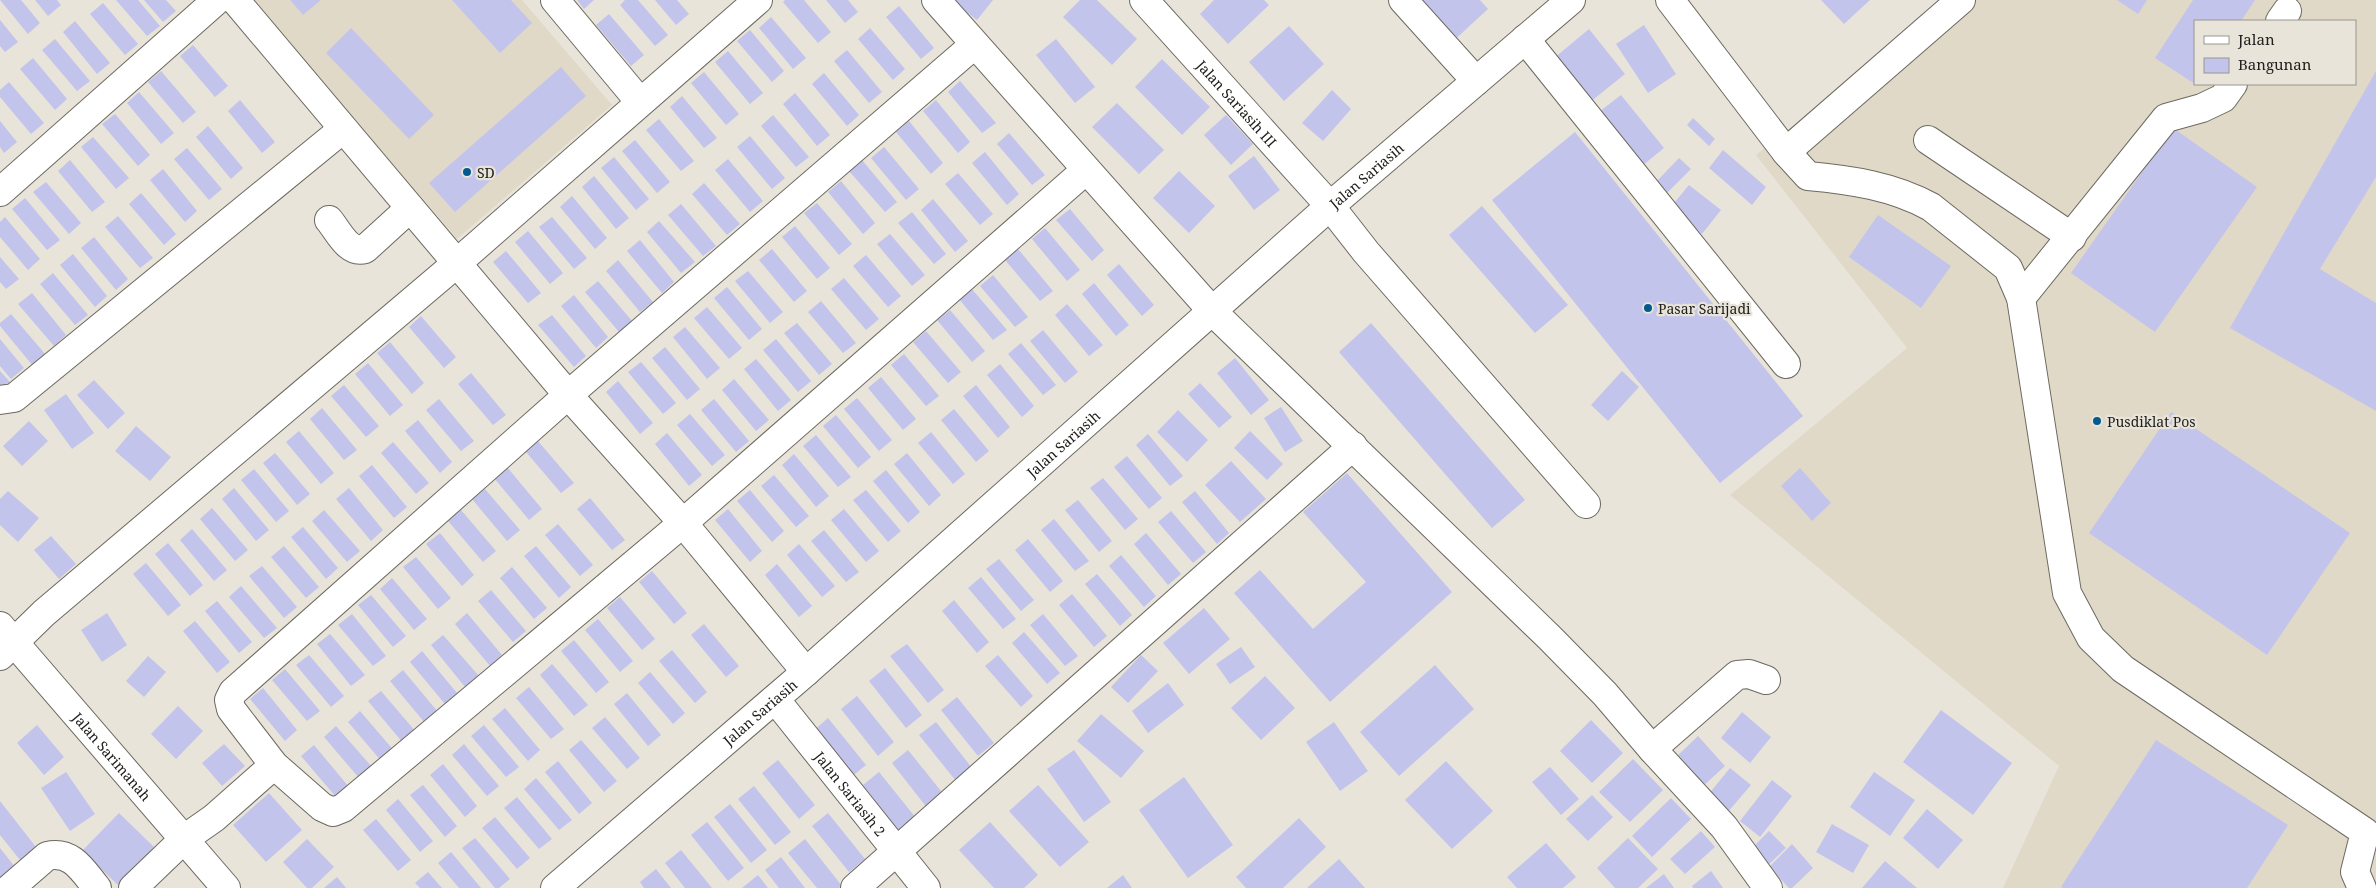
<svg xmlns="http://www.w3.org/2000/svg" width="2376" height="888" font-family="'Noto Serif',serif">
<style>
.built{fill:#e0d9c8;fill-rule:evenodd}
.building{fill:#c3c4eb}
.lines{fill:none;stroke-linecap:round;stroke-linejoin:round}
.minor-casing{stroke:#6d6960;stroke-width:30}
.minor{stroke:#fff;stroke-width:28}
.poi-dot{fill:#035a8c;stroke:#e8e4da;stroke-width:2}
.labels{text-anchor:middle;dominant-baseline:central;stroke-width:4.5;stroke-linejoin:round;paint-order:stroke}
.street-label{font-size:14px;fill:#21201c;stroke:#e8e4da}
.poi-label{font-size:14px;fill:#21201c;stroke:#e8e4da;text-anchor:start}
</style>
<rect width="100%" height="100%" fill="#e8e4da"/>
<!-- built -->
<path class="built" d="M253,0H522L612,105L457,239Z
M1953,0H2376V888H2003L2059,766L1730,495L1907,348L1756,155ZM2195,21H2355V84H2195Z"/>
<!-- building -->
<path class="building" d="M0,0H21L40,23L28,34Z
M35,0H57L61,5L48,16Z
M116,0H138L160,26L147,36Z
M144,0H166L176,11L163,22Z
M290,0H321L303,15Z
M452,0H511L532,23L500,53Z
M577,0H594L584,9Z
M625,0H638L668,35L655,46L620,5Z
M655,0H677L689,14L676,25Z
M785,0H804L831,32L818,43L783,2Z
M826,0H848L858,12L845,23Z
M957,0H993L977,20L954,3Z
M1080,0H1097L1137,39L1112,65L1063,17Z
M1214,0H1264L1269,5L1228,44L1200,14Z
M1411,0H1480L1488,9L1450,44Z
M1821,0H1870L1844,24Z
M2117,0H2147L2138,14Z
M2193,0H2255L2241,21H2195V84H2199L2198,86L2155,58Z
M103,3L138,44L125,55L90,14Z
M899,6L934,48L921,59L886,17Z
M609,14L644,55L631,66L596,25Z
M771,17L806,58L793,69L759,28Z
M0,20L18,42L5,52L0,46Z
M75,21L110,63L97,74L63,32Z
M1644,25L1676,74L1648,93L1616,44Z
M1289,26L1324,64L1284,101L1249,62Z
M351,28L434,115L409,139L326,53Z
M870,28L905,69L893,80L858,39Z
M1589,29L1625,74L1589,103L1553,59Z
M750,30L784,71L772,82L737,41Z
M55,39L90,81L77,91L42,50Z
M1056,39L1095,87L1075,103L1036,55Z
M193,45L228,86L215,97L180,56Z
M847,50L882,92L869,103L834,61Z
M728,51L763,93L750,104L715,62Z
M33,58L67,99L55,110L20,69Z
M1162,59L1210,107L1182,135L1135,87Z
M561,67L586,96L455,212L429,183Z
M161,71L196,112L183,123L148,82Z
M2376,71V177L2320,269L2376,303V411L2230,328Z
M704,72L739,114L726,125L691,83Z
M824,73L859,115L847,126L812,84Z
M960,81L996,123L982,133L948,92Z
M9,82L44,123L31,134L0,97V90Z
M1332,90L1351,109L1323,141L1302,123Z
M139,92L174,133L161,144L127,103Z
M795,93L830,135L817,146L783,104Z
M1621,95L1664,148L1643,165L1599,112Z
M682,96L717,138L704,148L670,107Z
M240,100L275,142L262,153L228,111Z
M936,100L970,142L958,153L923,111Z
M1117,103L1164,150L1139,174L1092,127Z
M115,114L150,155L138,166L102,124Z
M773,115L809,157L796,167L761,126Z
M1226,115L1253,144L1231,165L1204,135Z
M1693,118L1715,139L1709,146L1687,125Z
M659,119L694,161L681,171L646,130Z
M0,121L17,142L4,153L0,147Z
M909,121L943,163L931,174L896,132Z
M208,126L243,168L231,179L196,137Z
M2173,128L2257,187L2155,332L2071,273Z
M1575,132L1803,416L1720,483L1492,200Z
M1009,133L1045,175L1032,185L997,144Z
M750,136L785,178L772,189L737,147Z
M93,137L129,178L116,189L81,147Z
M635,140L670,182L657,193L622,151Z
M884,147L919,189L906,200L871,158Z
M187,148L222,189L209,200L174,159Z
M1723,150L1766,187L1752,205L1709,168Z
M985,152L1019,194L1007,205L972,163Z
M1254,156L1280,190L1254,210L1228,176Z
M614,157L649,199L636,210L601,168Z
M1679,158L1691,169L1667,193L1656,182Z
M728,159L763,201L750,212L715,170Z
M70,160L105,202L92,212L58,171Z
M862,160L897,202L885,212L849,171Z
M163,169L197,211L185,222L150,180Z
M1179,171L1215,206L1189,233L1153,198Z
M958,173L993,214L980,225L945,184Z
M594,176L629,218L616,229L582,187Z
M841,181L875,223L863,234L828,192Z
M46,182L81,223L69,234L33,192Z
M704,183L740,224L727,235L692,194Z
M1689,185L1721,210L1702,234L1670,208Z
M141,193L176,234L164,245L129,204Z
M572,196L607,238L595,249L560,207Z
M25,198L60,240L47,250L12,209Z
M933,199L968,241L955,252L921,210Z
M817,203L852,244L839,255L804,213Z
M681,204L716,246L703,256L668,215Z
M1482,206L1568,305L1535,333L1449,235Z
M1070,209L1104,250L1092,261L1056,220Z
M912,212L946,254L934,264L898,223Z
M1878,215L1951,266L1921,308L1849,257Z
M118,216L153,258L140,268L105,227Z
M5,217L40,259L28,270L0,237V222Z
M552,217L587,258L574,269L539,227Z
M659,221L695,262L681,273L647,232Z
M795,226L830,268L817,279L782,237Z
M1045,228L1080,270L1067,281L1032,239Z
M528,231L563,273L550,284L515,242Z
M890,234L925,275L912,286L877,244Z
M94,237L128,279L116,290L81,248Z
M640,240L674,282L662,293L627,251Z
M772,249L807,291L794,302L759,260Z
M1018,249L1053,291L1040,301L1005,260Z
M506,251L541,293L528,303L493,262Z
M73,254L107,296L95,307L60,265Z
M866,255L901,296L888,307L853,266Z
M0,257L19,279L6,289L0,282Z
M618,260L653,302L640,312L606,271Z
M1119,264L1154,305L1142,316L1107,275Z
M748,271L783,312L770,323L735,281Z
M53,273L88,315L75,325L40,284Z
M993,275L1028,317L1015,327L980,286Z
M844,278L879,319L866,330L831,289Z
M598,281L633,322L620,333L585,292Z
M1094,283L1129,325L1116,336L1082,294Z
M727,287L762,329L749,340L714,298Z
M971,288L1007,330L993,340L959,299Z
M32,293L66,335L54,346L18,304Z
M574,295L608,337L596,348L561,306Z
M821,301L856,343L843,353L808,312Z
M1067,304L1103,345L1089,356L1055,315Z
M707,307L742,348L729,359L694,318Z
M950,310L985,351L972,362L937,320Z
M11,314L46,355L33,366L0,326V323Z
M552,315L586,356L574,367L538,325Z
M421,316L456,357L444,368L409,327Z
M797,323L832,364L819,375L784,333Z
M1371,323L1525,500L1492,528L1339,352Z
M685,327L720,368L707,379L673,337Z
M1043,330L1078,372L1065,383L1030,341Z
M926,331L961,372L948,383L913,342Z
M0,339L24,368L11,379L0,366Z
M776,339L811,381L798,392L763,350Z
M390,342L424,383L412,394L377,353Z
M1021,343L1056,385L1043,395L1008,354Z
M665,347L700,389L687,400L652,358Z
M904,354L939,396L926,406L891,365Z
M1235,358L1269,400L1251,415L1217,373Z
M756,359L791,400L778,411L744,369Z
M641,362L676,403L663,414L628,372Z
M368,363L403,405L390,416L355,374Z
M1000,364L1034,406L1022,417L987,375Z
M0,371L10,382L0,390Z
M1622,371L1639,387L1608,421L1591,405Z
M471,373L506,415L493,425L458,384Z
M881,377L916,419L903,430L868,388Z
M734,379L769,420L756,431L722,390Z
M94,380L125,413L108,429L77,395Z
M618,381L653,423L640,434L606,392Z
M1200,383L1232,417L1219,428L1188,394Z
M344,385L379,426L366,437L331,396Z
M976,385L1010,427L998,438L963,396Z
M66,394L94,433L72,449L44,410Z
M857,398L892,440L879,451L844,409Z
M439,399L474,441L461,451L426,410Z
M714,399L749,441L736,452L701,410Z
M1281,407L1303,441L1285,452L1264,418Z
M322,408L357,450L344,460L310,419Z
M954,409L989,451L976,462L941,420Z
M1178,410L1208,440L1187,462L1157,432Z
M2171,412L2350,533L2267,655L2089,533Z
M690,414L725,455L712,466L677,425Z
M836,415L871,457L858,468L823,426Z
M418,420L452,462L440,473L405,431Z
M29,421L48,441L22,466L3,446Z
M136,426L171,457L150,481L115,451Z
M299,431L334,473L321,484L286,442Z
M1250,431L1283,464L1267,480L1234,448Z
M931,432L965,474L953,484L918,443Z
M667,433L702,475L689,486L655,444Z
M1148,434L1183,476L1170,486L1136,445Z
M816,435L851,477L838,487L803,446Z
M538,441L574,483L561,493L526,452Z
M393,442L429,483L416,494L381,453Z
M275,453L310,494L297,505L263,463Z
M907,453L941,495L929,506L894,464Z
M794,454L829,496L816,507L782,465Z
M1127,456L1162,498L1149,509L1114,467Z
M1231,461L1266,499L1240,522L1205,485Z
M372,465L407,507L394,518L359,476Z
M507,467L542,509L529,520L494,478Z
M1800,468L1831,503L1812,521L1781,486Z
M254,469L289,511L276,522L241,480Z
M886,470L920,512L908,523L873,481Z
M1347,473L1452,592L1330,702L1234,593L1260,570L1313,629L1366,582L1303,512Z
M774,475L809,516L796,527L761,486Z
M1103,478L1138,519L1125,530L1090,488Z
M234,488L269,530L256,541L222,499Z
M349,488L383,530L371,541L336,499Z
M485,489L520,530L507,541L472,499Z
M750,490L784,531L772,542L737,501Z
M866,490L901,531L888,542L853,500Z
M8,491L39,518L18,542L0,525V499Z
M1195,491L1229,533L1217,544L1182,502Z
M590,498L625,540L612,550L577,509Z
M1078,500L1112,541L1099,552L1065,510Z
M212,508L248,550L235,561L200,519Z
M728,509L762,551L750,562L715,520Z
M844,509L879,551L866,562L831,520Z
M324,510L360,551L347,562L312,521Z
M461,510L496,551L483,562L448,521Z
M1171,511L1206,552L1193,563L1158,522Z
M1054,519L1089,561L1075,571L1041,530Z
M558,524L593,565L580,576L545,535Z
M303,527L338,568L326,579L291,537Z
M192,529L227,570L214,581L180,540Z
M824,530L859,572L846,582L811,541Z
M440,533L474,575L462,586L426,544Z
M1146,533L1181,574L1168,585L1134,544Z
M51,536L76,564L59,579L34,550Z
M1028,539L1063,581L1050,592L1015,550Z
M168,543L203,585L190,596L155,554Z
M799,544L835,586L822,597L787,555Z
M284,546L319,587L306,598L271,557Z
M536,546L571,587L559,598L524,556Z
M1121,555L1156,596L1144,607L1109,566Z
M416,557L451,598L438,609L403,567Z
M999,559L1034,600L1021,611L986,569Z
M146,563L181,605L168,616L133,574Z
M777,564L812,606L799,617L765,575Z
M262,566L297,607L284,618L249,576Z
M512,567L547,608L534,619L500,578Z
M652,571L687,613L674,624L639,582Z
M1097,574L1132,615L1120,626L1085,584Z
M981,577L1016,619L1003,629L968,588Z
M392,578L427,619L414,630L380,589Z
M241,586L277,628L264,638L229,597Z
M491,590L526,631L513,642L478,601Z
M1072,594L1107,636L1094,647L1059,605Z
M371,595L406,636L393,647L358,605Z
M620,597L655,639L642,650L607,608Z
M954,600L989,642L977,653L942,611Z
M217,601L252,642L239,653L205,611Z
M1204,608L1230,639L1189,674L1163,643Z
M107,613L127,645L102,662L81,630Z
M467,613L502,655L490,666L455,624Z
M352,614L386,656L373,666L338,625Z
M1043,614L1078,656L1065,666L1030,625Z
M598,619L633,661L620,672L585,630Z
M195,621L230,662L217,673L183,631Z
M704,624L739,666L726,677L691,635Z
M1024,632L1060,673L1047,684L1012,643Z
M330,634L365,675L351,686L317,644Z
M443,635L479,676L465,687L431,645Z
M574,640L609,682L596,693L561,651Z
M907,644L944,690L928,703L890,656Z
M1241,647L1255,667L1230,684L1216,664Z
M672,650L707,692L695,703L659,661Z
M422,651L457,693L445,704L410,662Z
M309,655L344,696L331,707L296,665Z
M998,655L1033,696L1021,707L985,666Z
M1141,655L1158,671L1128,703L1111,687Z
M148,656L166,672L144,697L126,681Z
M552,664L588,705L574,716L540,675Z
M1435,665L1474,709L1399,776L1360,732Z
M885,668L922,715L906,728L869,681Z
M285,669L320,711L307,721L272,680Z
M403,670L438,712L425,723L390,681Z
M650,672L685,713L673,724L638,683Z
M1265,676L1295,708L1261,740L1231,708Z
M1168,683L1184,705L1148,733L1132,711Z
M529,687L564,729L551,739L516,698Z
M263,688L297,730L285,741L250,699Z
M381,691L416,732L403,743L368,701Z
M627,693L661,735L648,746L614,704Z
M857,696L894,742L878,756L841,709Z
M957,697L994,743L978,756L941,710Z
M178,706L203,731L176,759L151,734Z
M505,708L540,750L528,761L492,719Z
M1941,710L2012,763L1973,815L1903,762Z
M360,711L396,753L383,763L348,722Z
M1742,712L1771,737L1750,763L1721,738Z
M1101,714L1144,751L1121,778L1077,741Z
M605,717L640,758L627,769L592,728Z
M828,718L866,765L850,778L812,732Z
M1591,720L1623,753L1592,783L1560,751Z
M936,722L972,768L956,781L919,735Z
M1334,722L1368,771L1340,791L1306,742Z
M37,725L64,757L44,775L17,743Z
M484,725L519,767L506,777L471,736Z
M336,726L372,767L359,778L324,737Z
M1698,736L1725,766L1702,787L1675,758Z
M581,740L617,781L604,792L569,750Z
M2156,740L2288,825L2247,888H2063L2061,887Z
M224,744L245,766L222,786L202,763Z
M464,744L499,786L487,796L452,755Z
M314,745L349,787L336,797L301,756Z
M908,750L945,796L928,809L892,763Z
M1074,750L1111,802L1084,822L1047,769Z
M1633,759L1663,790L1630,822L1599,792Z
M778,760L815,805L799,819L762,773Z
M558,761L592,803L579,814L545,772Z
M1446,761L1493,811L1452,849L1405,800Z
M443,764L477,806L465,817L430,775Z
M1550,767L1579,799L1561,815L1532,782Z
M1730,768L1751,785L1727,813L1707,796Z
M66,772L95,814L70,831L41,788Z
M879,772L916,818L900,832L863,785Z
M1874,772L1915,800L1890,836L1850,807Z
M1184,777L1233,845L1188,878L1139,810Z
M536,778L572,820L559,830L524,789Z
M1772,780L1792,796L1760,837L1740,821Z
M423,785L457,826L445,837L410,795Z
M1038,785L1089,842L1060,867L1009,811Z
M754,786L791,832L775,845L738,799Z
M269,793L302,830L266,862L233,825Z
M1592,795L1613,817L1588,841L1566,819Z
M517,797L552,839L539,849L504,808Z
M1671,798L1691,819L1652,857L1632,836Z
M398,799L433,841L420,852L386,810Z
M0,801L36,847L20,860L0,835Z
M730,804L767,850L751,863L714,817Z
M1927,809L1963,840L1938,869L1903,838Z
M119,813L154,847L118,885L82,851Z
M828,813L865,859L849,872L812,826Z
M495,817L530,858L517,869L482,828Z
M1299,818L1326,847L1283,888H1246L1236,877Z
M376,819L411,860L398,871L363,830Z
M707,822L744,868L728,881L691,835Z
M990,822L1038,875L1024,888H994L959,850Z
M1832,824L1869,845L1853,873L1816,852Z
M1701,831L1715,847L1685,874L1670,859Z
M1769,831L1786,848L1764,869L1748,852Z
M475,838L510,879L499,888H495L462,848Z
M1628,838L1658,869L1638,888H1615L1597,868Z
M307,839L334,867L312,888H307L283,862Z
M805,839L842,886L839,888H817L788,853Z
M1546,843L1576,877L1563,888H1517L1507,877Z
M1792,844L1813,868L1792,888H1789L1769,867Z
M0,848L15,867L0,879Z
M681,850L712,888H685L665,863Z
M451,852L481,888H459L438,863Z
M781,857L805,888H779L765,870Z
M1339,859L1365,888H1307Z
M1885,861L1917,888H1862Z
M656,869L671,888H644L640,882Z
M1711,871L1723,888H1693L1692,886Z
M428,872L442,888H420L415,883Z
M1664,874L1674,888H1646Z
M758,875L768,888H742Z
M1123,875L1132,888H1107Z
M337,877L346,888H324Z"/>
<g class="lines">
<defs>
<g id="minor">
<path d="M235,0L568,395L683,523L806,672"/>
<path d="M555,0L640,102"/>
<path d="M936,0L1213,312L1550,638L1605,694L1652,749L1737,675L1749,674L1766,680"/>
<path id="s1" d="M1144,0L1330,206L1366,252L1586,504"/>
<path d="M1403,0L1476,81"/>
<path d="M1670,0L1786,152L1808,176C1851,180 1893,186 1931,207L2008,268L2021,298L2067,593L2091,638L2123,669L2365,832L2355,872L2362,888"/>
<path d="M2280,21L2287,11"/>
<path d="M1525,39L1786,364"/>
<path d="M974,45L568,395L233,692L229,700L231,709L274,765L322,807L333,812L343,808L683,523L1086,170"/>
<path d="M1928,140L2072,237"/>
<path d="M1786,152L1961,0"/>
<path d="M0,192L217,0"/>
<path d="M329,220C339,232 348,254 365,249L410,208"/>
<path d="M2021,298L2166,118L2202,108L2223,98L2233,84"/>
<path d="M0,400L14,398L343,129"/>
<path id="s2" d="M0,626L226,888"/>
<path d="M0,656L44,613L457,263L758,0"/>
<path id="s3" d="M775,699L926,888"/>
<path d="M1652,749L1724,827L1768,888"/>
<path d="M10,888L47,856C72,850 83,871 97,888"/>
<path d="M133,888L184,839L214,818L274,765"/>
<path id="s4" d="M555,888L806,672L1330,206L1571,0"/>
<path d="M855,888L1353,446"/>
</g>
</defs>
<!-- minor casing -->
<use href="#minor" class="minor-casing"/>
<!-- minor -->
<use href="#minor" class="minor"/>
</g>
<!-- markers -->
<g class="poi-dot">
<circle cx="467" cy="172" r="5"/>
<circle cx="1648" cy="308" r="5"/>
<circle cx="2097" cy="421" r="5"/>
</g>
<g class="labels">
<!-- street labels -->
<g class="street-label">
<text stroke="none"><textPath href="#s1" startOffset="139">Jalan Sariasih III</textPath></text>
<text stroke="none"><textPath href="#s4" startOffset="1080">Jalan Sariasih</textPath></text>
<text stroke="none"><textPath href="#s4" startOffset="675">Jalan Sariasih</textPath></text>
<text stroke="none"><textPath href="#s4" startOffset="270">Jalan Sariasih</textPath></text>
<text stroke="none"><textPath href="#s2" startOffset="172">Jalan Sarimanah</textPath></text>
<text stroke="none"><textPath href="#s3" startOffset="121">Jalan Sariasih 2</textPath></text>
</g>
<!-- poi labels -->
<g class="poi-label">
<text x="477" y="172">SD</text>
<text x="1658" y="308">Pasar Sarijadi</text>
<text x="2107" y="421">Pusdiklat Pos</text>
</g>
</g>
<!-- legend -->
<rect x="2194" y="20" width="162" height="65" fill="#e8e4da" stroke="#98968e"/>
<rect x="2204" y="36" width="25" height="8" fill="#ffffff" stroke="#98968e"/>
<text x="2238" y="45" font-size="15" fill="#21201c">Jalan</text>
<rect x="2204" y="58" width="25" height="15" fill="#c3c4eb" stroke="#98968e"/>
<text x="2238" y="70" font-size="15" fill="#21201c">Bangunan</text>
</svg>
